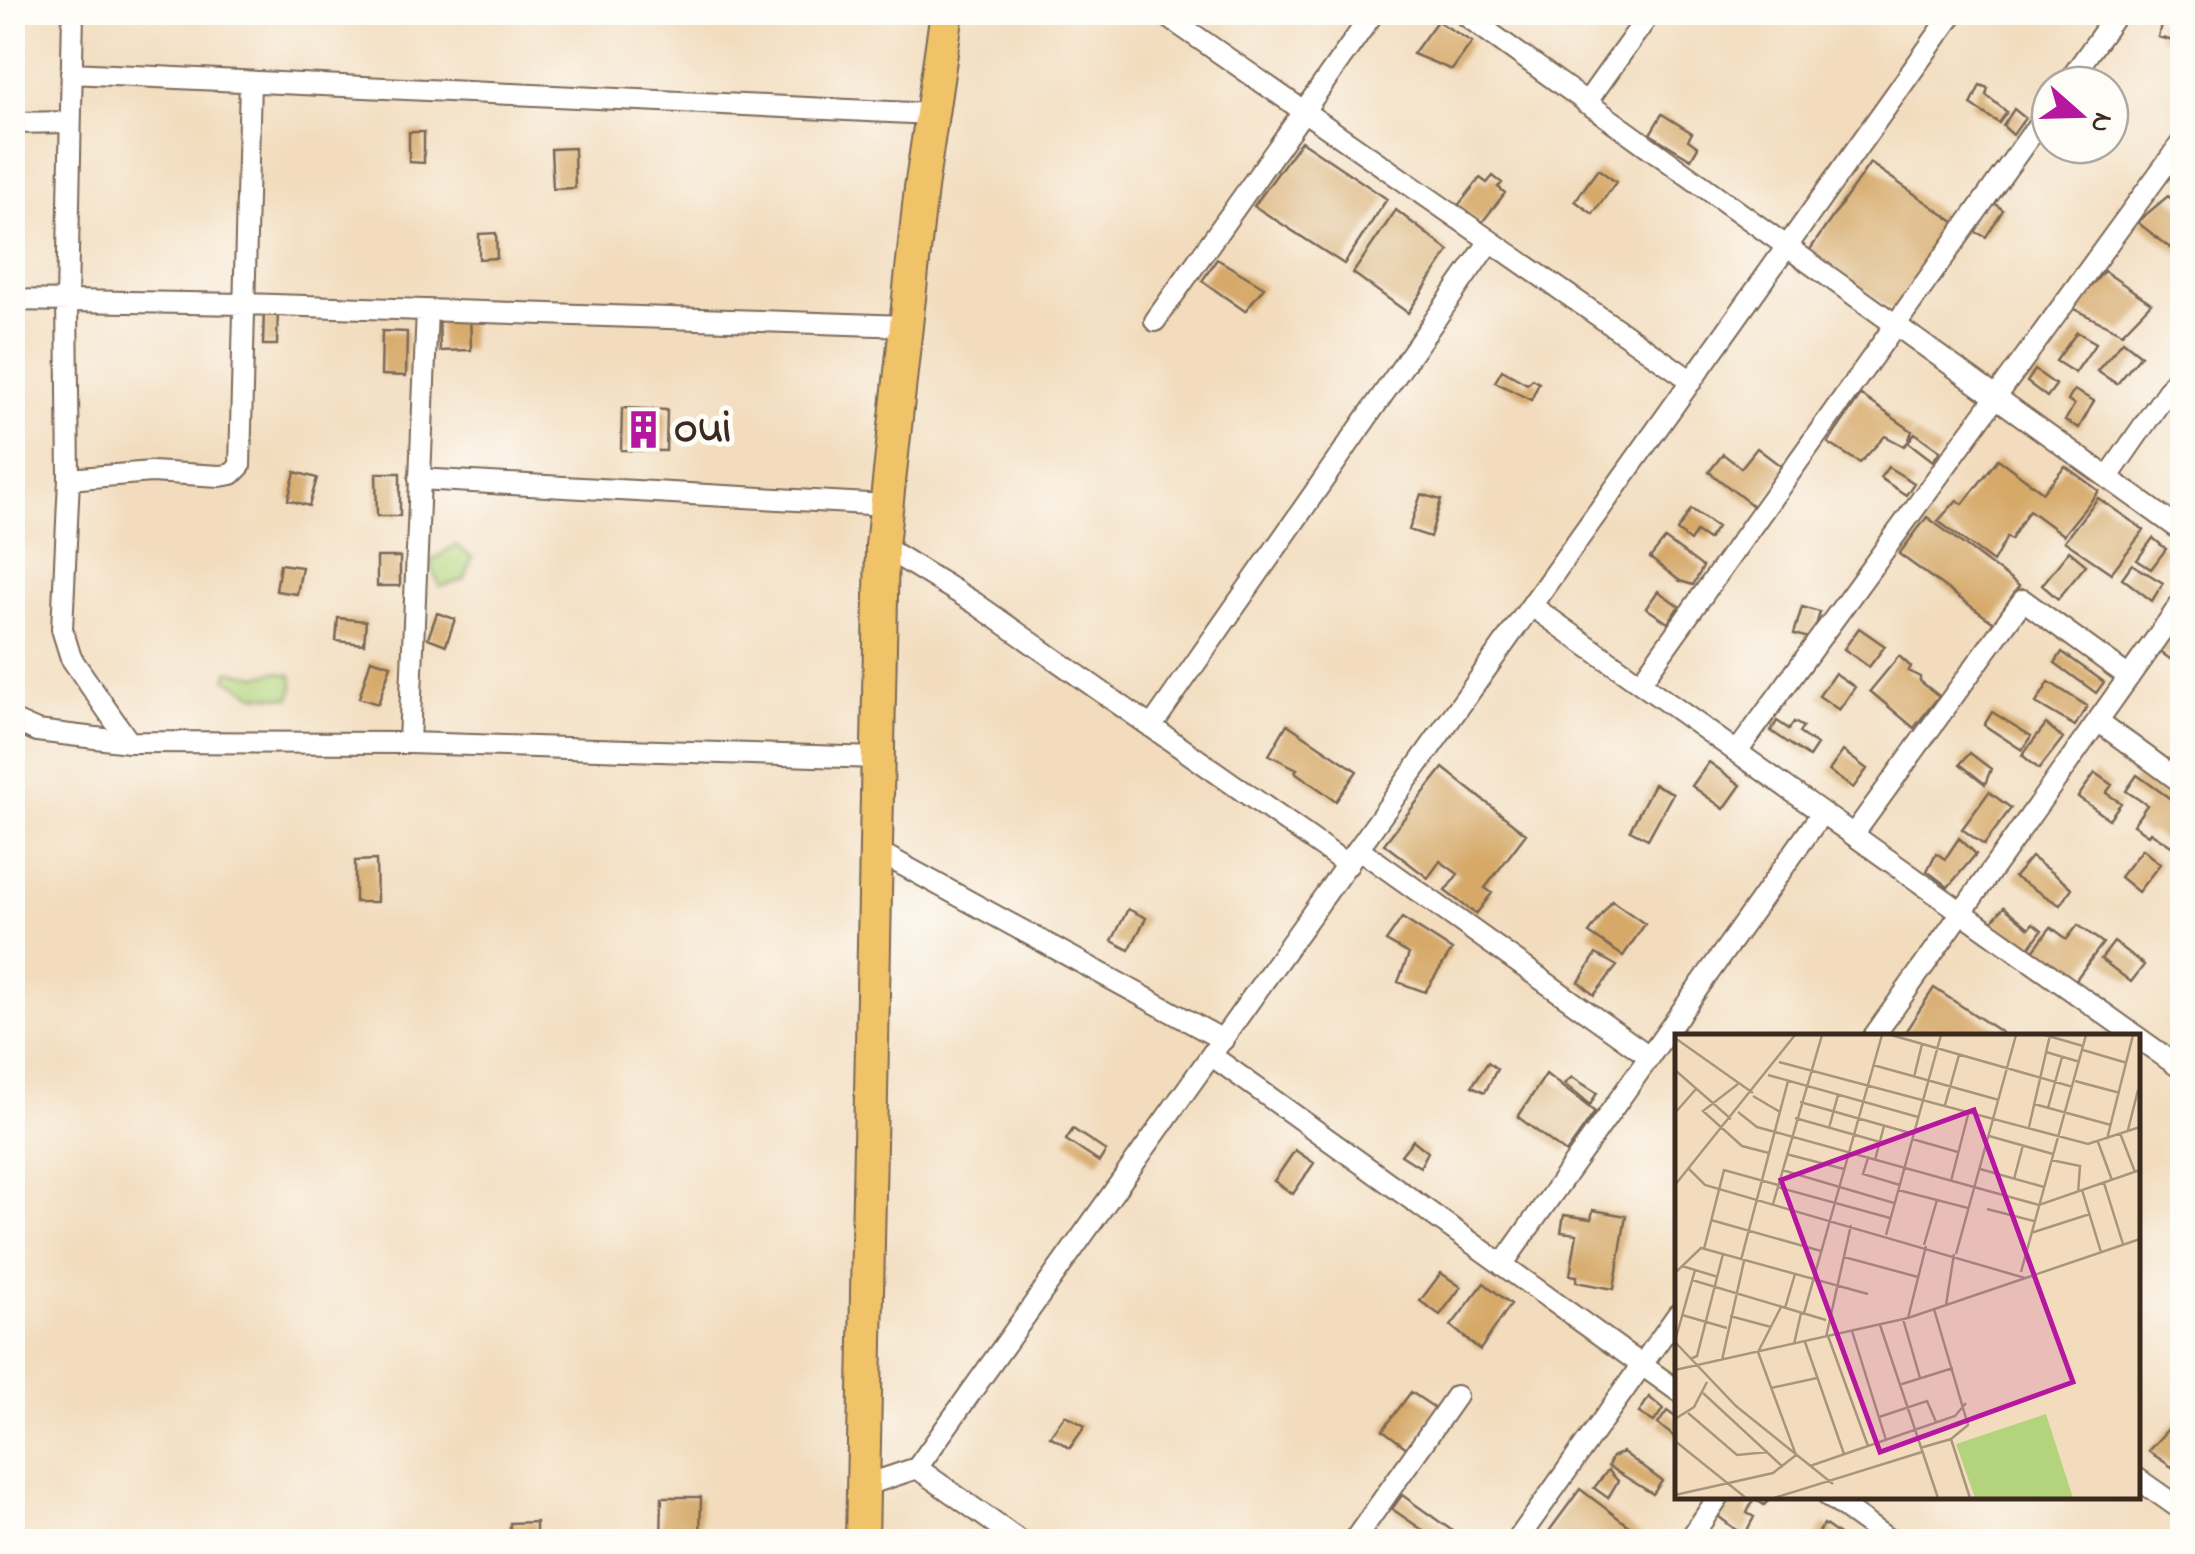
<svg xmlns="http://www.w3.org/2000/svg" width="2195" height="1554" font-family="'Indie Flower',sans-serif">
<style>
.green{fill:#b3d47c;stroke:#777f4d;stroke-width:2.5}
.building{fill:#d6a969}
.lines{fill:none;stroke-linecap:round;stroke-linejoin:round}
.street-casing{stroke:#7b6856;stroke-width:24}
.primary-casing{stroke:#7b6856;stroke-width:36}
.street{stroke:#fff;stroke-width:20}
.primary{stroke:#f1c369;stroke-width:32}
.labels{text-anchor:middle;dominant-baseline:central;stroke-width:10;stroke-linejoin:round;paint-order:stroke}
.poi-label{font-size:45px;font-weight:bold;fill:#3b2a1e;stroke:#fdfcf7;text-anchor:start}
.inset-road{fill:none;stroke:#a9957d;stroke-width:2.5}
.view{fill:#b5179e;fill-opacity:0.15;stroke:#b5179e;stroke-width:5}
.inset-edge{fill:none;stroke:#3b2a1e;stroke-width:5}
</style>
<rect width="100%" height="100%" fill="#fdfcf7"/>
<filter id="ink" filterUnits="userSpaceOnUse"><feTurbulence type="fractalNoise" baseFrequency=".01" numOctaves="2"/><feDisplacementMap in="SourceGraphic" scale="20" xChannelSelector="R" yChannelSelector="G"/><feConvolveMatrix kernelMatrix="1 2 1 2 8 2 1 2 1" color-interpolation-filters="sRGB"/></filter>
<filter id="wash" filterUnits="userSpaceOnUse"><feTurbulence type="fractalNoise" baseFrequency=".0048" numOctaves="4" result="noise"/><feDisplacementMap in="SourceGraphic" scale="40" xChannelSelector="R" yChannelSelector="G"/><feGaussianBlur stdDeviation="2.25" result="paint"/><feColorMatrix in="noise" values="0 0 0 0 0 0 0 0 0 0 0 0 0 0 0 0 0 1.4 0 .05"/><feComposite in="paint" operator="in"/></filter>
<g filter="url(#wash)">
<rect width="100%" height="100%" fill="#f2dcbd"/>
<!-- green -->
<path class="green" d="M455,545L472,557L465,579L440,587L430,562Z
M228,671L259,676L277,672L292,675L294,687L290,698L255,695L226,678Z"/>
<g id="blocks">
<!-- building -->
<path class="building" d="M2164,12H2182L2177,42L2158,37Z
M1437,21L1472,42L1452,70L1413,54Z
M1980,85L1988,88L1986,95L2007,112L1999,123L1971,105Z
M2014,109L2025,118L2013,135L2003,126Z
M1662,114L1692,133L1688,140L1698,147L1691,159L1650,134Z
M409,132H424V163L409,162Z
M1301,141L1387,199L1344,264L1254,206Z
M574,148L575,188L553,189L551,149Z
M1870,163L1959,225L1898,314L1809,251Z
M1598,169L1616,182L1593,214L1575,201Z
M1493,176L1502,183L1498,187L1505,193L1480,225L1457,207L1480,178L1487,183Z
M2168,196L2182,207V257L2137,222Z
M1991,200L2003,210L1986,237L1968,228Z
M1396,210L1449,251L1408,313L1353,273Z
M496,233L497,258L479,259V234Z
M1217,259L1264,287L1245,311L1202,281Z
M2104,271L2151,303L2122,333L2072,308Z
M264,307L278,308L277,345H263Z
M470,309L471,350L440,351L439,310Z
M382,331L407,332L406,376L381,375Z
M2077,332L2096,343L2075,373L2056,361Z
M2123,341L2141,355L2117,384L2097,371Z
M1502,370L1527,384L1533,379L1539,383L1531,400L1495,382Z
M2035,370L2056,385L2047,397L2027,382Z
M2074,390L2094,401L2079,428L2065,421L2074,405L2068,401Z
M1861,395L1912,431L1908,442L1915,433L1940,451L1933,461L1908,442L1904,446L1885,436L1860,463L1828,443Z
M622,408L667,410L666,451L621,450Z
M1757,448L1786,470L1757,509L1709,472L1723,454L1741,468Z
M1998,459L2043,492L2065,466L2099,491L2063,535L2029,510L2011,540L2007,537L1993,562L1938,521L1957,500L1963,504Z
M1888,467L1914,483L1906,495L1880,478Z
M295,472L317,478L309,506L288,500Z
M376,473H400V516H377Z
M1421,494L1441,500L1430,537L1409,530Z
M2098,498L2144,530L2111,573L2064,541Z
M1691,509L1717,527L1708,540L1696,532L1690,541L1677,531Z
M1927,517L2019,586L1994,623L1899,554Z
M2153,538L2166,549L2151,569L2137,560Z
M1665,539L1703,567L1693,585L1680,581L1650,558Z
M2069,551L2086,565L2058,599L2042,585Z
M377,557H400V586H377Z
M280,564L302,567L297,594L276,591Z
M2132,564L2163,583L2152,601L2122,578Z
M1658,591L1679,606L1668,623L1646,608Z
M1802,607L1820,612L1812,639L1794,634Z
M437,613L455,619L446,645L428,638Z
M338,618L366,621L364,644L336,641Z
M1859,628L1885,646L1869,667L1844,649Z
M2172,633L2182,642V659L2178,665L2158,650Z
M2062,652L2104,682L2096,693L2055,663Z
M1899,656L1911,667L1908,671L1920,677V681L1939,696L1914,728L1870,691Z
M371,659L391,665L378,704L359,698Z
M1835,673L1855,687L1839,710L1819,696Z
M2049,682L2087,706L2075,726L2036,703Z
M1992,712L2031,736L2022,750L1984,725Z
M1777,721L1789,729L1794,722L1803,727L1799,733L1817,745L1809,757L1771,731Z
M1287,724L1357,771L1336,801L1295,772L1297,769L1269,755Z
M2046,724L2063,738L2039,769L2022,755Z
M1843,751L1867,769L1853,788L1829,771Z
M1970,753L1991,769L1985,784L1960,764Z
M1709,762L1741,785L1724,809L1692,786Z
M1443,768L1526,834L1485,888L1492,893L1476,914L1445,891L1458,874L1440,861L1428,878L1384,844Z
M2095,773L2112,785L2106,793L2121,803L2109,819L2078,797Z
M2137,775L2182,807V834L2173,847L2150,832L2148,835L2133,825L2147,805L2126,791Z
M1654,784L1673,793L1648,839L1630,830Z
M1989,792L2011,808L1984,845L1962,829Z
M1959,838L1976,854L1948,887L1927,871L1936,853L1945,859Z
M2142,849L2160,864L2138,892L2120,877Z
M2031,857L2072,888L2060,905L2014,877Z
M376,860L377,902H355V861Z
M1612,901L1645,924L1623,956L1589,933Z
M2004,907L2029,928L2033,923L2042,930L2028,949L1992,921Z
M1128,909L1146,918L1129,950L1112,941Z
M1402,918L1452,950L1425,992L1398,982L1409,954L1386,941Z
M2078,925L2103,943L2074,982L2032,952L2051,927L2067,939Z
M2114,942L2144,965L2131,982L2101,959Z
M1596,954L1617,966L1594,995L1579,982Z
M1934,988L1995,1028L2006,1036H1912L1905,1032Z
M1488,1062L1497,1069L1485,1092L1472,1086Z
M1546,1074L1595,1112L1566,1153L1518,1117Z
M1572,1077L1597,1093L1590,1105L1564,1084Z
M1073,1129L1106,1151L1099,1162L1066,1140Z
M1413,1140L1428,1152L1420,1167L1401,1155Z
M1295,1150L1314,1163L1293,1194L1274,1181Z
M1593,1210L1626,1216L1614,1289L1576,1282L1577,1276L1570,1275L1577,1234L1561,1232L1564,1215L1591,1219Z
M1441,1273L1461,1287L1440,1315L1420,1301Z
M1484,1283L1511,1304L1480,1350L1451,1326Z
M1411,1392L1435,1408L1408,1449L1383,1430Z
M1649,1397L1663,1409L1654,1422L1639,1413Z
M1667,1411L1678,1419V1440L1658,1424Z
M2182,1414V1454L2172,1467L2148,1451Z
M1065,1415L1085,1426L1070,1448L1050,1436Z
M1623,1452L1662,1481L1653,1494L1608,1466L1612,1457Z
M1608,1470L1618,1481L1608,1498L1594,1488Z
M1580,1489L1650,1542H1541Z
M1402,1495L1468,1542H1440L1392,1509Z
M1727,1496H1773L1764,1505L1754,1498L1747,1513L1754,1517L1744,1536L1714,1513Z
M662,1497H701L700,1542H661Z
M536,1522V1534H516L517,1542H481L480,1534L510,1533V1523Z
M1824,1524L1849,1542H1812Z"/>
</g>
</g>
<g filter="url(#ink)">
<use href="#blocks" fill-opacity="0" stroke="#7b6856" stroke-width="2.5"/>
<g class="lines">
<defs>
<path id="street" d="M73,12L67,301L69,479L62,629L71,658L129,742
M1161,12L1692,381
M1461,12L2182,531
M71,73L932,114
M2066,85L2118,12
M1586,103L1651,12
M12,123L70,122
M12,300L245,304L907,326
M1155,321L1374,12
M2108,477L2182,370
M69,479L151,472L220,476L232,474L240,466L250,82
M419,479L887,505
M882,546L975,603L1348,865
M1532,606L2182,1069
M1640,683L2050,108
M12,720L37,731L129,742L409,743L877,758
M2098,721L2182,783
M1151,727L1490,241
M409,743L427,310
M1737,752L2182,142
M1853,835L2023,600L2129,677
M1359,849L1650,1057
M875,850L1223,1040
M1874,1036L2182,602
M1212,1056L1678,1391
M1502,1265L1822,813
M917,1468L1021,1542
M2138,1479L2182,1510
M863,1486L917,1468L1954,12
M1828,1496L1892,1542
M1353,1542L1456,1396
M1516,1542L1678,1314
M1688,1542L1719,1496
M2179,1542L2182,1537"/>
<path id="primary" d="M862,1542L882,546L921,188L947,12"/>
</defs>
<!-- street casing -->
<use href="#street" class="street-casing"/>
<!-- primary casing -->
<use href="#primary" class="primary-casing"/>
<!-- street -->
<use href="#street" class="street"/>
<!-- primary -->
<use href="#primary" class="primary"/>
</g>
</g>
<!-- icons -->
<defs>
<symbol id="building-bare" viewBox="-9 -9 18 18"><path d="M-4-6H4V6H1V3H-1V6H-4ZM-2.5-4.3h1.7v1.8h-1.7ZM.8-4.3h1.7v1.8H.8ZM-2.5-1h1.7V.8h-1.7ZM.8-1h1.7V.8H.8Z" fill="#b5179e" stroke="#fdfcf7" stroke-width="2.5" paint-order="stroke"/></symbol>
</defs>
<g fill-rule="evenodd">
<use href="#building-bare" x="616" y="402" width="55" height="55"/>
</g>
<g class="labels">
<!-- poi labels -->
<g class="poi-label">
<text x="674" y="430">oui</text>
</g>
</g>
<!-- overview -->
<g transform="translate(1675 1034)">
<rect width="465" height="465" fill="#f2dcbd"/>
<path d="M371,380L398,464H300L281,410Z" fill="#b3d47c"/>
<path class="inset-road" d="M216,1L398,53M370,1L408,12M0,4L78,59M408,16L452,29M371,18L405,28M104,28L413,110L465,93M198,31L324,66M0,36L56,85M93,41L243,83M239,43L247,10M400,47L445,59M63,50L28,77L67,112L94,119M78,62L105,78M125,68L239,100M359,70L436,91M270,71L284,21M373,74L387,23M63,78L82,93L364,171L465,136M0,79L21,55M120,84L205,108M354,93L375,1M154,94L163,61M453,96L463,56M445,99L460,138M314,102L378,120M237,105L283,118M432,105L458,1M423,108L437,146M111,120L169,135M193,124L188,140L225,151M200,126L209,92M376,126L405,132L403,159M14,135L30,151L350,244M305,135L369,153M107,136L219,169M339,145L348,111M276,147L294,77M429,149L448,210M0,151L120,1M102,153L215,184M223,156L293,174M407,156L426,218M98,170L147,1M312,175L359,187M36,186L146,217M356,199L415,180M211,201L266,1M249,211L262,166M29,215L49,136L103,151M281,220L341,1M169,223L243,243M66,226L113,47M7,232L43,243M346,238L411,1M0,239L26,214L193,260M17,246L151,286M271,271L279,220M110,274L120,240M129,279L207,1M7,281L52,294M55,282L96,293M233,284L251,212M228,285L245,344M205,291L263,464M177,297L211,406M153,302L193,412M151,303L176,191M0,307L20,236M0,308L61,372L158,450M130,308L169,420M119,310L126,279M15,325L22,322L48,220M47,326L69,227M0,336L233,284L465,205M224,351L278,334M96,354L142,344M28,359L108,433M13,379L62,421L93,418M204,383L252,367L261,388M0,385L19,373L32,348M276,405L295,464M0,407L71,464M245,414L276,405L293,391L259,275M135,432L280,382L291,369M0,461L98,439L121,421L83,318L106,273M99,464L247,418"/>
<path class="view" d="M299,76L398,348L205,418L106,146Z"/>
<rect width="465" height="465" class="inset-edge"/>
</g>
<!-- margin -->
<rect width="2195" height="1554" fill="none" stroke="#fdfcf7" stroke-width="50"/>
<!-- north arrow -->
<g transform="translate(2080 115) rotate(110)"><circle r="48" fill="#fdfcf7" stroke="#afa8a0" stroke-width="2.5"/>
<path d="M0-8L18 38L0 25L-18 38Z" fill="#b5179e"/>
<text y="-15" font-size="28" font-weight="bold" text-anchor="middle" fill="#3b2a1e">N</text>
</g>
</svg>
